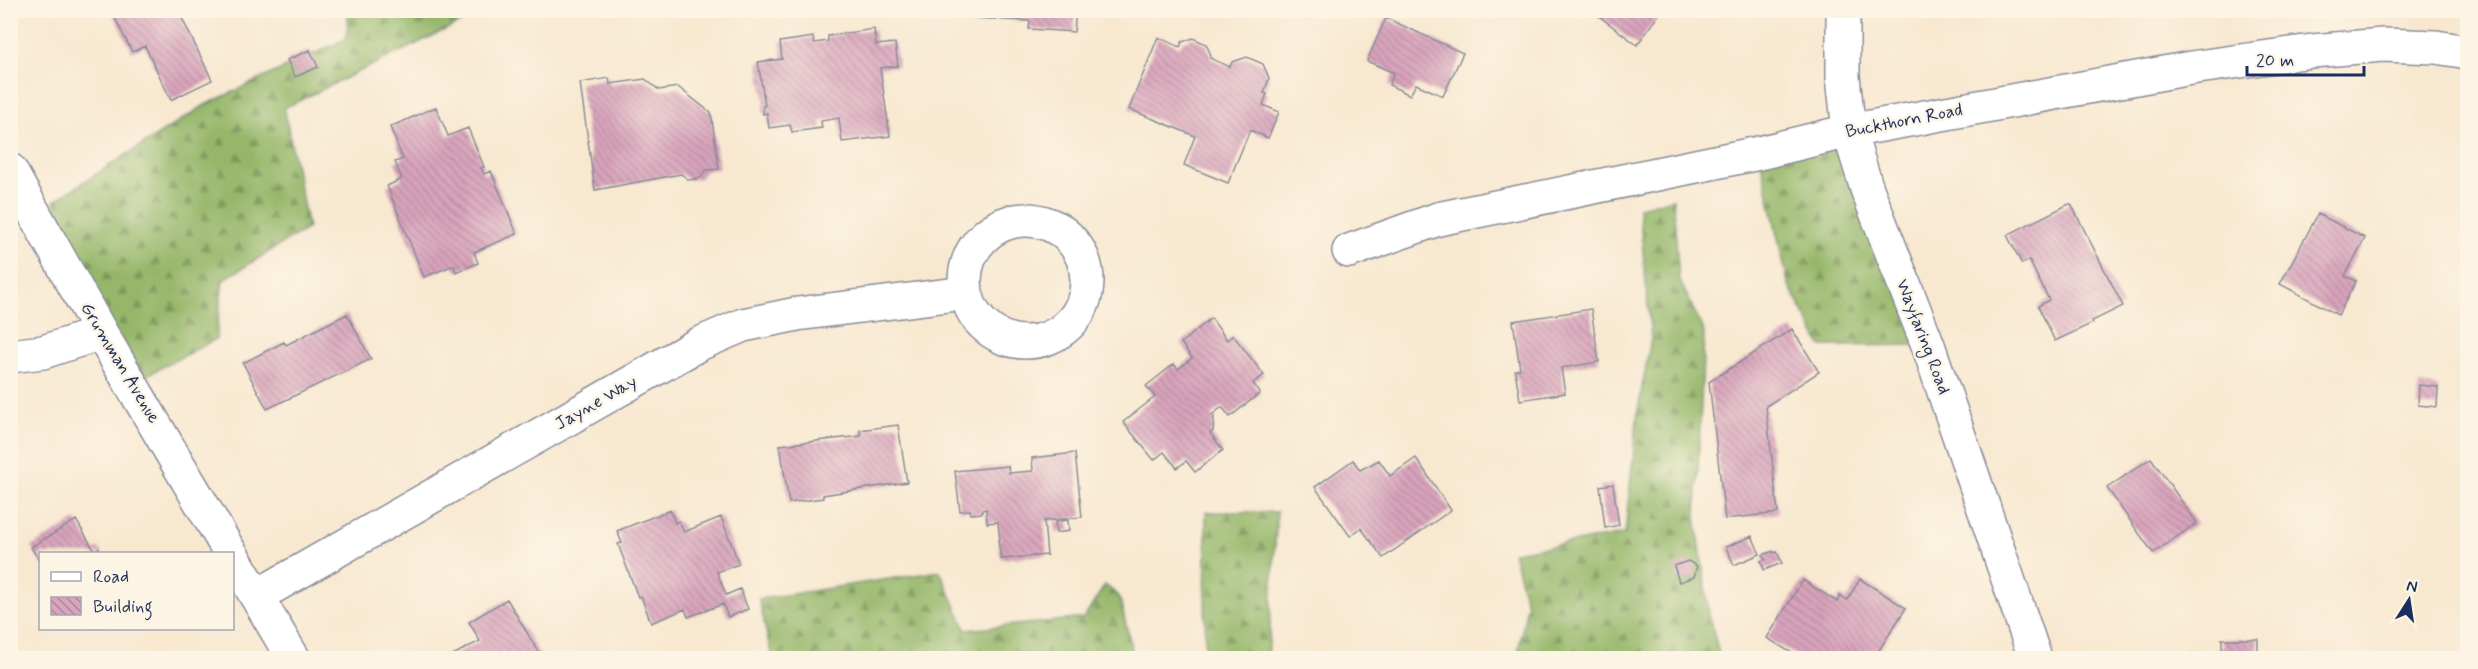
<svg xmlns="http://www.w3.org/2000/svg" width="2478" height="669" font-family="Mynerve,sans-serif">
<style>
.forest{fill:url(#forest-firs);stroke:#587364;stroke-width:1.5}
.building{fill:url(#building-back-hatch)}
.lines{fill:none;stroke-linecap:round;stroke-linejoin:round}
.minor-casing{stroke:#8a8c97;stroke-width:36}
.minor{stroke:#fff;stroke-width:33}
.labels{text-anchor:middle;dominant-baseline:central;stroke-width:5;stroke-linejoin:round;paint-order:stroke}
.street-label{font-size:18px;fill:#1b2f5e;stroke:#fcf5e5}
</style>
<defs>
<pattern id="forest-firs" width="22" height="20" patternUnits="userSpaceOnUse" patternTransform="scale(1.5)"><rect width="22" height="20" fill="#96b76a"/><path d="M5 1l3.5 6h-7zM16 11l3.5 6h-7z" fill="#7a955a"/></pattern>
<pattern id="building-back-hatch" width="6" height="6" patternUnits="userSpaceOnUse" patternTransform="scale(1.5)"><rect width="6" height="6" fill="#d9a4bc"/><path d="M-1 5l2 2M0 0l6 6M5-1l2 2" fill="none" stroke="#af869c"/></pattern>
</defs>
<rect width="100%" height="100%" fill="#fcf5e5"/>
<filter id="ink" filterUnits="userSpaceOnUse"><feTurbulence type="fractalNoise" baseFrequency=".0167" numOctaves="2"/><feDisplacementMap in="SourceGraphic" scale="12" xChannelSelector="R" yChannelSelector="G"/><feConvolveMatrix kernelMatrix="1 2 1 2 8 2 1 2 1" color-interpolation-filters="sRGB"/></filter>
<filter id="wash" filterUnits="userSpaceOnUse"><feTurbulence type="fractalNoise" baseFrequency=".008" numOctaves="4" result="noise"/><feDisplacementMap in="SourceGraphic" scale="24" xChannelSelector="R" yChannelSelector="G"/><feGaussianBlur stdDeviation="1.35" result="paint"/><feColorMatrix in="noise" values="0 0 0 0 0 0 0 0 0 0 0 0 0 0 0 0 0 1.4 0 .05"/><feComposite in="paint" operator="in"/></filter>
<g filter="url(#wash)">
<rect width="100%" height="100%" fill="#f8e8d0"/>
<!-- forest -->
<path class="forest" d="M349,11H484L284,108L308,228L223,280L216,339L132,383L63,266L54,201L205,105L346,39Z
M1849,131L1928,345L1821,346L1788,283L1759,153Z
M1673,199L1679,279L1704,332L1696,517L1709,614L1720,658H1517L1527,605L1513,552L1625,534L1638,410L1651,339L1639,207Z
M1206,512H1277L1268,658H1205Z
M940,571L966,630L1084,618L1105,585L1119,596L1134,658H772L759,599Z"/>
<g id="blocks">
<!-- building -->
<path class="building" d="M111,10H178L212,80L171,100L145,46L132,52Z
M975,10H1076L1074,32L1029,29L1030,21L974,18Z
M1603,10H1662L1637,45L1599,16Z
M1386,18L1463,53L1443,96L1416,84L1410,95L1389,85L1394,73L1367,61Z
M874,29L876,45L895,43L898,66L880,68L890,136L842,142L839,118L821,121L822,128L792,132L790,125L769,128L767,113L763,114V106L765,105L758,62L782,59L780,42L813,37L814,43L828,41V36Z
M1158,37L1180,47L1182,42L1193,38L1206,44L1211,55L1210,58L1230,67L1232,62L1247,57L1263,64L1269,78L1264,93L1267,94L1263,105L1279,112L1268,138L1250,130L1228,183L1184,165L1195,136L1129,109Z
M310,50L318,67L295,77L287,60Z
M609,78L610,84L645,79L659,90L678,87L711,113L719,169L706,170L700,178L689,180L681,174L595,190L580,83Z
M436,107L448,136L468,128L484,167L481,168L484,174L491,171L517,234L474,252L478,263L456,272L454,265L424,277L387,186L402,179L395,162L403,159L390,127Z
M2069,204H2071L2123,306L2092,321L2093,323L2055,341L2038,306L2049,300L2029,260L2022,264L2007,235Z
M2318,214L2365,238L2345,276L2356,281L2338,315L2280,284Z
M1591,309L1599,362L1561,368L1565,393L1520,400L1515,370L1520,369L1513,321Z
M347,314L371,359L267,409L243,363L284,342L286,345Z
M1211,318L1227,340L1233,335L1264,375L1253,383L1260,393L1230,417L1222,407L1212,415L1214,417L1213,431L1210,433L1223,450L1195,472L1186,461L1177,468L1164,452L1154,460L1123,422L1155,397L1146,386L1174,364L1178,369L1192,358L1181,343Z
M1792,329L1819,372L1766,406L1778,513L1725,519L1709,382Z
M2419,385L2438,387L2437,407L2418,405Z
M898,425L907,482L823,495V498L789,503L780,445L861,436L860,430Z
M1075,453L1082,517L1044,521L1047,555L1001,559L998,540H1000L998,522L987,523L986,509L982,510V513L971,514L970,510L960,511L955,471L1008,466L1009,473L1033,471L1032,458Z
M1416,458L1451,510L1383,558L1361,528L1350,536L1315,487L1353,460L1360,470L1379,460L1390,476Z
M2151,458L2197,523L2153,553L2107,488Z
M1613,484L1619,525L1605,528L1600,486Z
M670,510L675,523L679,521L684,532L721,517L739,564L717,572L726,595L740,589L748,609L728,617L723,604L688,617L685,609L651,623L641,596L638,597L618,544L622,543L617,531Z
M76,520L94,550L99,548L102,554H40V562L31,547Z
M1068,520L1069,531L1056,533L1055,522Z
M1752,536L1760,554L1734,565L1726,547Z
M1773,551V553L1777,552L1782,563L1764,570L1761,561L1765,560L1763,555Z
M1688,561L1697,566L1694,577L1679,582L1674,566Z
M1860,579L1906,608L1874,658H1800L1767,638L1803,580L1837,602L1840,596L1847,600Z
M507,599L542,658H447L480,641L469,622Z
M2222,639H2258V658H2179V654H2222Z"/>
</g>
</g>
<g filter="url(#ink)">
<use href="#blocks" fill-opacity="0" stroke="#8a8c97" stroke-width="1.5"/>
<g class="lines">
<defs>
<path id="minor" d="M1843,10V77L1849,131L1867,189L1928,345L2035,658
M10,170L101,333L231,554
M965 281a61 61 0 1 1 122 0a61 61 0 1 1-122 0Z
M1349,251L1438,219L1759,153L1849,131L2191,68L2312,51L2383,45L2436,47L2468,52
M10,356L43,352L101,333
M232,555L293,658
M257,596L699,344L743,325L797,314L965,293"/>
</defs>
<!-- minor casing -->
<use href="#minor" class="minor-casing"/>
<!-- minor -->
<use href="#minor" class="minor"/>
</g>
</g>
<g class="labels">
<!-- street labels -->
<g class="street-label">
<text transform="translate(1904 121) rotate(-11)">Buckthorn Road</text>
<text transform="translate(1923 337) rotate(69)">Wayfaring Road</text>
<text transform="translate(120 363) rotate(59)">Grumman Avenue</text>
<text transform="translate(596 403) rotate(-30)">Jayne Way</text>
</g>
</g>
<!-- margin -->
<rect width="2478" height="669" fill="none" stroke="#fcf5e5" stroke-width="36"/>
<!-- legend -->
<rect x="39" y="552" width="195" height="78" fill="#fcf5e5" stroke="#a2a6af" stroke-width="1.5"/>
<rect x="51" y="572" width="30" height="9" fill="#ffffff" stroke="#a2a6af" stroke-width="1.5"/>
<text x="93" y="582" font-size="18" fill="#1b2f5e">Road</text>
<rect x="51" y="597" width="30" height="18" fill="url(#building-back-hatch)" stroke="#a2a6af" stroke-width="1.5"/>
<text x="93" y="612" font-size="18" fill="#1b2f5e">Building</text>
<!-- north arrow -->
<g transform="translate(2409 600) rotate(12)" stroke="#fcf5e5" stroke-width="4.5" paint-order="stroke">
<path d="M0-4.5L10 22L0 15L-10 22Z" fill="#1b2f5e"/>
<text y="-9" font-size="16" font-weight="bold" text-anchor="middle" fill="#1b2f5e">N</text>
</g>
<!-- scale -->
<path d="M2247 66v9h117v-9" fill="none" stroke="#1b2f5e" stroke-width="3"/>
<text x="2256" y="66" font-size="18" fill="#1b2f5e" stroke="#fcf5e5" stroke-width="4.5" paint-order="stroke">20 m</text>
</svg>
